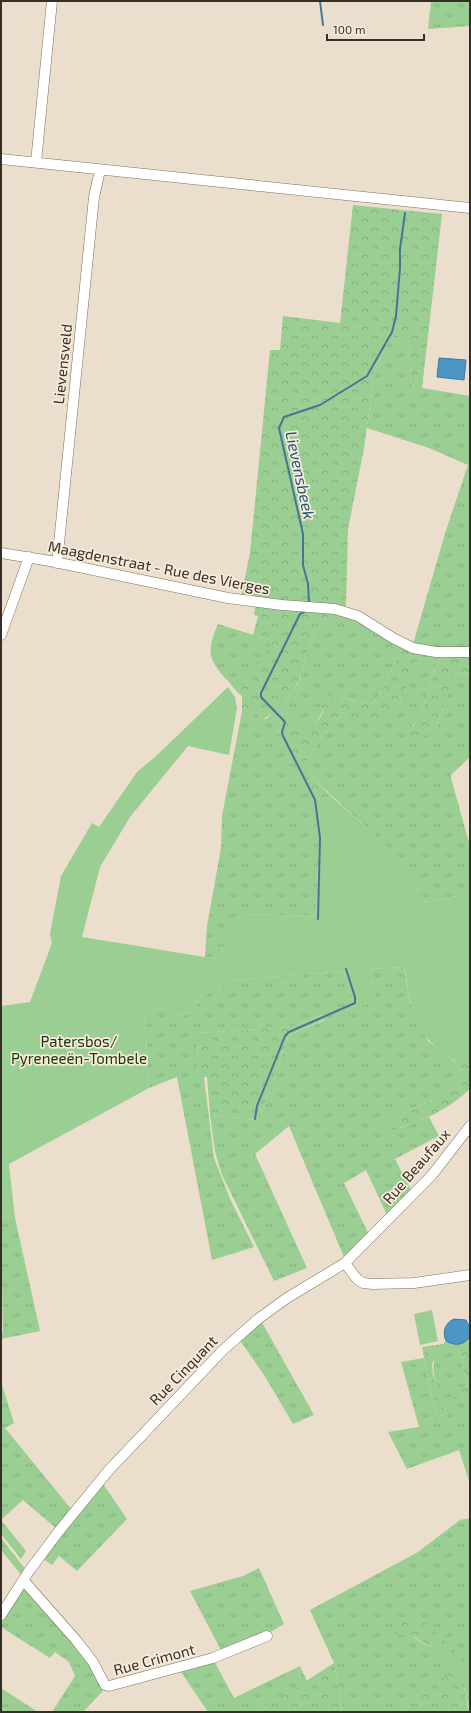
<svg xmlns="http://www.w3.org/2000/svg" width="471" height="1713" font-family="'Exo 2',sans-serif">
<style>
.grass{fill:url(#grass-tufts)}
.forest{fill:url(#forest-crowns)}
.park{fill:#9ace92}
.water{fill:#4b96c5;stroke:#447796}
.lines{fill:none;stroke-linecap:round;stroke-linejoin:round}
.stream{stroke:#447796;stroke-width:2}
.minor-casing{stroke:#7c7061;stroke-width:11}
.minor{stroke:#fff;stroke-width:10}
.labels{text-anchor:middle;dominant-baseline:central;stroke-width:3.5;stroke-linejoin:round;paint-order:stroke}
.street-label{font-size:15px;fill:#342f28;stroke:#f9ebda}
.park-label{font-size:15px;fill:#11350c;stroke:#f9ebda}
.water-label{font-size:16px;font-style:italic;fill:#1d5576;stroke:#f9ebda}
</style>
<defs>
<pattern id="grass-tufts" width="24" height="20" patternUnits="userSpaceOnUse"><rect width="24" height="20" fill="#9ace92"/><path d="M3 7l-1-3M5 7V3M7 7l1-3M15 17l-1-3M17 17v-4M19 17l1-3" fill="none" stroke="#85b17e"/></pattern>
<pattern id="forest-crowns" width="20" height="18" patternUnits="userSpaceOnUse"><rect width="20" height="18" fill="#9ace92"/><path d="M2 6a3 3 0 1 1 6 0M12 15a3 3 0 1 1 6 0" fill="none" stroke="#85b17e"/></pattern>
</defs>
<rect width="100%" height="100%" fill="#ecdecd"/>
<!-- grass -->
<path class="grass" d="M431,1H470V26L428,29Z
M391,336L409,341L411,386L470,396V649L449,650L413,644L446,530L468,465L429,448L367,428L375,370Z
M336,614L353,616L403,647L374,704L325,695C323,710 322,720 309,727L302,725L281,708C286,701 292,693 297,685C306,665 312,618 336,614Z
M218,624L273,641L242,687V696C236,692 232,685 227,680C207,659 207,650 218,624Z
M420,654L445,658L437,663L424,707L416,722L411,726L435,732L455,674L470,672V757L451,775V778L470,846V894L426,902L397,857L312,777L306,763L313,750L342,712L370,722L400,703Z
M248,710C254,712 259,717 266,719L273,713L284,722L279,732L288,747L314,801L319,838L316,916L242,914L217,959L205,957L207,926L221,848L222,816L242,711Z
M404,967L410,1002L428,1041L454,1061L463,1075C446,1102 409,1106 385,1123L400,1128L429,1117L439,1136L395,1159L412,1192L388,1217L366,1170L344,1183L370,1237L346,1262L289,1126L255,1154L307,1268L274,1281L222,1175L215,1152L210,1115L256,1120L264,1106L289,1035L325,1020L322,1015L292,1027L197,1033L198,1077H204L214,1158L231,1201L254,1247L212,1260L177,1077L149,1088L145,1013L166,1007L181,1016L198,1011L196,999L233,980L344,971L355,1007L375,1002L371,969Z
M15,1218L40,1331L1,1339V1334L3,1333L1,1219Z
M260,1319L314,1415L293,1424L266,1378L239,1339Z
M446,1341L452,1344L459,1345V1351L467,1386L453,1389L454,1400L470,1396V1484L459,1450L407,1469L388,1432L419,1427L401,1362L424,1358L436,1417L447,1414C438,1387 422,1365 446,1341Z
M1,1382L14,1423L5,1428L72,1510L57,1529L23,1500L1,1520L26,1551L21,1559L1,1534Z
M103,1484L127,1519L77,1571L59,1556L52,1565L42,1558Z
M470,1518V1665L450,1647L439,1635H406L412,1636L419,1641L433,1648L446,1656L454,1666L470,1675V1712L464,1687L410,1706L402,1712H343L334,1663L310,1610L418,1552L460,1520Z
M1,1538L26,1570L23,1577L1,1550Z
M259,1568L284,1624L269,1633L223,1654L190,1591L243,1576Z
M24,1588L74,1641L103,1687V1691L83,1712H52L75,1676L69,1662L55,1652L50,1658L1,1627V1620Z
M213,1659L234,1698L300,1666L307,1681L258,1712H208L179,1669Z
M1,1688L38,1712H1Z"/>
<!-- forest -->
<path class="forest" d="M353,205L442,214L422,388L411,386L409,341L391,336L375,370L364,448L348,529L346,606L322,605L241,597L250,553L270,350H280L283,316L340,323Z
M255,606L336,614C312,618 306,665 297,684C293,693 286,700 281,708L302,725L308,727C316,723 321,719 323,710L319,708L325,695L374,704L403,647L420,654C414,668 398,719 383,723C370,726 353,716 342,712L313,750L306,763L312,777L331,796L314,801L288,747L279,732L284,722L273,713L263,719L253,712L242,711V687L246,678L273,641L253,635L258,616L254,615Z
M470,656V672L455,674L435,732L419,738L410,739L405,735L407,731L416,722L424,707L437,663L445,658Z
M323,1015L325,1019L289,1035L264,1106L256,1120L210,1115L207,1077H198L197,1033L292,1027Z
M454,1061L470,1065V1089C447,1111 418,1123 388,1131L383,1128L385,1123C409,1106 446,1102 463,1075Z
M470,1337V1396L454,1400L452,1389L467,1386L459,1351V1345L467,1341Z
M443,1344L432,1364L433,1375L447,1414L436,1417L422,1347Z
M412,1619L420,1620L429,1626L470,1665V1675L454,1666L446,1656L412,1636L396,1634L393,1630C395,1620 403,1620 412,1619Z
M334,1663L343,1712H258Z
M449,1675L464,1687L469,1712H402L410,1706L432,1683Z"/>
<!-- park -->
<path class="park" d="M228,687L235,697L237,708L229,755L188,746L130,817L100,867L82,937L217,959L242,914L316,916L319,838L314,801L331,796L398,857L426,902L470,894V1065C455,1062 452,1060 440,1050C408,1026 412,1002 404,967L371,969L375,1002L355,1007L344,971L233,980L196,999L198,1011L181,1016L166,1007L145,1013L149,1088L9,1164L15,1218L1,1219V1006L30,1002L52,943L50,934L61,876L92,823L99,827L137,772L155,757Z
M432,1310L438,1341L420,1345L414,1314Z"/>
<!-- water -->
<path class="water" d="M439,358L466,360L464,380L437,377Z
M454,1319L466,1320L470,1328V1337C463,1346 455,1346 446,1341C442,1332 445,1323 454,1319Z"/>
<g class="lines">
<!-- stream -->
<path class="stream" d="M320,1L323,25
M310,603H309L308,584L303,565V534L279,428L284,417L320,405L367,376L392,332L396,316L400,268V249L405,213
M304,612L300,614L261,693V697L285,722L282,732L283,736L315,800L320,838L318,919
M255,1119L257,1106L285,1036L289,1032L355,1003V997L346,969"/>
<defs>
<path id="minor" d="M1,159L470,208
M36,162L52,1
M1,553L50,561L228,598L282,605L335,609L358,616L393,638L413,648L436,652H470
M57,563L94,197L100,170
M1,635L29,557
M345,1263L357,1279L363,1283L373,1284L414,1283L470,1275
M23,1580L76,1640L93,1662L105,1685L109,1686L213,1658L267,1636
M1,1615L29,1571L59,1531L109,1470L148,1429L223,1350L258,1319L287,1298L345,1263L432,1175L470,1126"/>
</defs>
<!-- minor casing -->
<use href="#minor" class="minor-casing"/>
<!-- minor -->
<use href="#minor" class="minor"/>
</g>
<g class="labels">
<!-- street labels -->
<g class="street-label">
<text transform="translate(62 364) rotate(-84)">Lievensveld</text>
<text transform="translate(159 567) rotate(11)">Maagdenstraat - Rue des Vierges</text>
<text transform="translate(416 1166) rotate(-49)">Rue Beaufaux</text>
<text transform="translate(183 1370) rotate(-46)">Rue Cinquant</text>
<text transform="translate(154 1659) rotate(-15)">Rue Crimont</text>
</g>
<!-- park labels -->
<g class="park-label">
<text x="79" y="1041">Patersbos/<tspan x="79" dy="17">Pyreneeën-Tombele</tspan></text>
</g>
<!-- water labels -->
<g class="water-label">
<text transform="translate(301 475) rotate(78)">Lievensbeek</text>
</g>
</g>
<!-- border -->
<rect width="471" height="1713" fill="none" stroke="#342f28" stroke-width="4"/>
<!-- scale -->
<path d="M327 34v6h97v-6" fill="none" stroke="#342f28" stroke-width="2"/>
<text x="333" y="34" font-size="12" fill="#342f28" stroke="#f9ebda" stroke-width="3" paint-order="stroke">100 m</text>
</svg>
